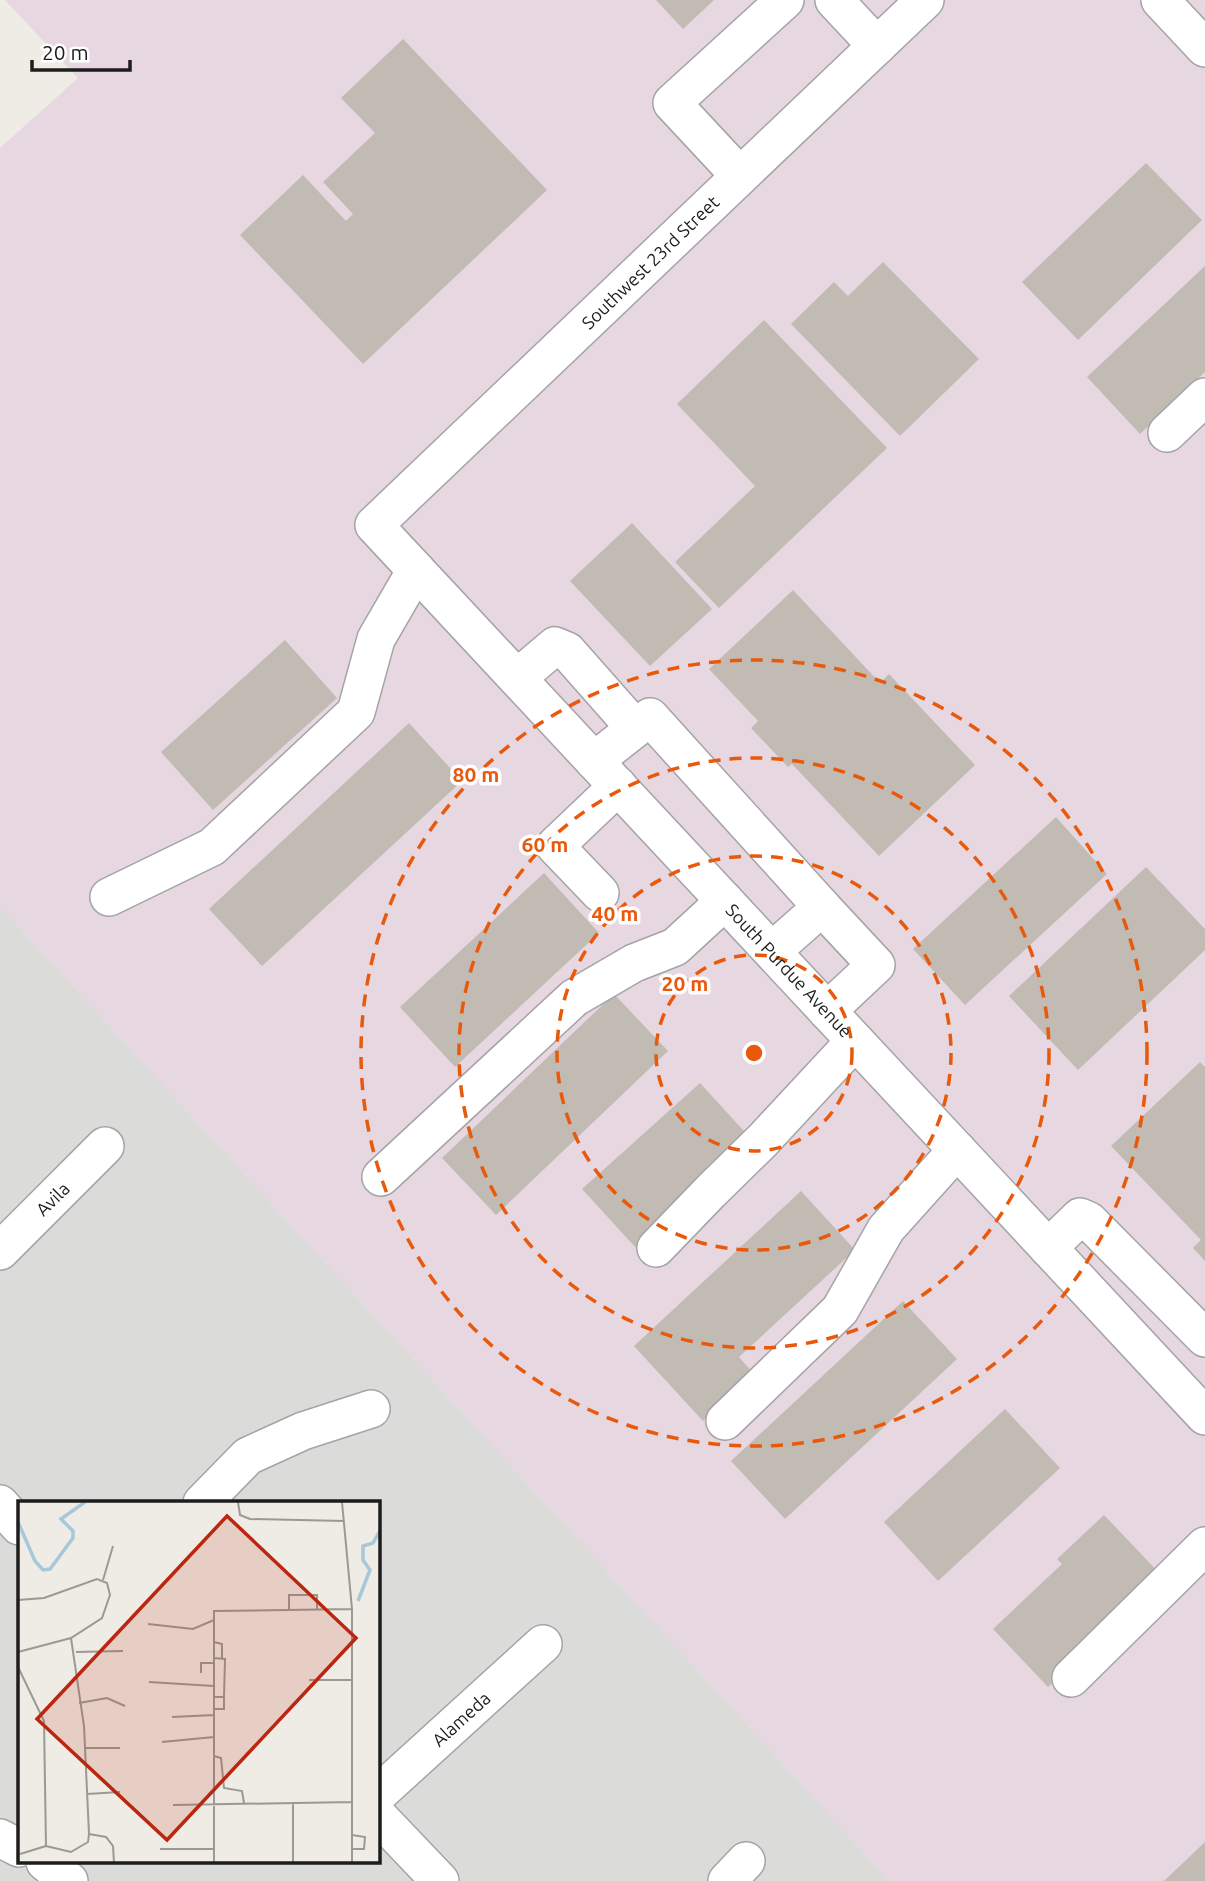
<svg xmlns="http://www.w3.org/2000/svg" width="1205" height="1881" font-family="Ubuntu,sans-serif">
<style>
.residential{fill:#dbdbda;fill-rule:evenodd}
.industrial{fill:#e6d7e1}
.building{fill:#c2bbb4}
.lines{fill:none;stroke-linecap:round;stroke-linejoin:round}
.minor-casing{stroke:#a4a4a4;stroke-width:40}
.minor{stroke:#fff;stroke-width:37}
.ring{fill:none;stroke:#e8590c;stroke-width:3.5;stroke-dasharray:12 9}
.labels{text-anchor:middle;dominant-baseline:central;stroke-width:7;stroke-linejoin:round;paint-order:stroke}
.street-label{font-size:18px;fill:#1d1d1d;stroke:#fff}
.inset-river{fill:none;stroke:#a8c7d8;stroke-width:3.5}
.inset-road{fill:none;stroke:#9a9994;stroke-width:2}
.view{fill:#bb2610;fill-opacity:0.15;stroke:#bb2610;stroke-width:3.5}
.inset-edge{fill:none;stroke:#1d1d1d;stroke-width:3.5}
.centre{fill:#e8590c;stroke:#fff;stroke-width:3.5}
.ring-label{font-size:21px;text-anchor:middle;font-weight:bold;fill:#e8590c;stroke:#fff;stroke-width:7;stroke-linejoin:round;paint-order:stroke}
</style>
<rect width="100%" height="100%" fill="#eeece4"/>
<!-- residential -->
<path class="residential" d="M0,906L890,1881H0ZM19,1503H378V1862H19Z"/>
<!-- industrial -->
<path class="industrial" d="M5,0H1205V1881H890L0,906V148L78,78Z"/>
<!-- building -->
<path class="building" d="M656,0H714L683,29Z
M403,39L547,190L363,364L240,235L303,175L346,221L353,214L323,182L375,133L341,98Z
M1146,163L1202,220L1078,340L1022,282Z
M883,262L979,359L900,436L791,324L834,282L848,296Z
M1205,266V372L1140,434L1087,377Z
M764,320L887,448L719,608L675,562L755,486L677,404Z
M632,523L712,609L650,666L570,581Z
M793,590L880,683L889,674L975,765L879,856L792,764L788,767L751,728L758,721L709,669Z
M285,640L337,698L213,810L161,752Z
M409,723L462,781L262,966L209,909Z
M1056,817L1107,874L965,1005L913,949Z
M1146,867L1205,929V950L1078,1070L1009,996Z
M544,873L599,933L455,1067L400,1007Z
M614,994L668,1051L496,1215L442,1158Z
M1200,1062L1205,1067V1261L1193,1248L1201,1240L1111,1146Z
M700,1083L753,1141L636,1248L582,1189Z
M801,1191L855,1250L739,1357L754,1374L703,1421L634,1346Z
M903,1301L957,1359L785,1519L731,1461Z
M1005,1409L1060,1468L938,1581L884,1522Z
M1104,1515L1164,1578L1048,1687L993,1629L1062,1564L1057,1559Z
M1205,1842V1881H1164Z"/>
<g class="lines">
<defs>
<g id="minor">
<path d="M834,0L877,46"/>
<path id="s1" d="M925,0L374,525L1205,1416"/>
<path d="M1160,0L1205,48"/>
<path d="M740,176L672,103L785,0"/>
<path d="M1167,433L1205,397"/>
<path d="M517,678L555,646L567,651L635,728"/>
<path d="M594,761L650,717L822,907L772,951"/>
<path d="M600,893L555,846L618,786"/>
<path d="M109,897L212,847L356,712L376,639L416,570"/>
<path d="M822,907L876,965L827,1011"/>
<path d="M381,1177L574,998L634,963L675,947L725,901"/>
<path d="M656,1248L710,1192L763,1140L855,1041"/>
<path d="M1048,1248L1080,1217L1089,1221L1205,1338"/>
<path id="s2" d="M0,1251L105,1146"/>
<path d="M725,1421L840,1310L886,1229L957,1150"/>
<path d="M202,1503L248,1456L303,1431L371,1409"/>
<path d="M0,1504L19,1526"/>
<path d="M1071,1678L1205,1546"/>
<path id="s3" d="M378,1794L543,1644"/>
<path d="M378,1816L440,1881"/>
<path d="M0,1838L19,1848"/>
<path d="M45,1862L69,1881"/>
<path d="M727,1881L746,1861"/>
</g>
</defs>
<!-- minor casing -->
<use href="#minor" class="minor-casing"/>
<!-- minor -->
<use href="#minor" class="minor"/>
</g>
<!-- distance rings -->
<g class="ring">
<circle cx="754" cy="1053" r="98"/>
<circle cx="754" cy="1053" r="197"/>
<circle cx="754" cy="1053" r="295"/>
<circle cx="754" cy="1053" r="393"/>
</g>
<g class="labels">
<!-- street labels -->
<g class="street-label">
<text transform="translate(650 262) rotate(-44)">Southwest 23rd Street</text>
<text stroke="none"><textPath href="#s1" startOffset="1370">South Purdue Avenue</textPath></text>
<text stroke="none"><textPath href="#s2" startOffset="74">Avila</textPath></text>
<text stroke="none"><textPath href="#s3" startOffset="112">Alameda</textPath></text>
</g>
</g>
<!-- overview -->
<g transform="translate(18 1501)">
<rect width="362" height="362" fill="#eeece4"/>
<path class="inset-river" d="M0,21L17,60L25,69L32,68L55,37V30L43,18L67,1M340,100L352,69L345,59V45L355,42L363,28"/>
<path class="inset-road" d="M220,1L222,14L232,18L326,20M324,1L334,108V362M85,79L95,45M0,99L26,97L79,78L89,82L92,94L84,117L53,137L0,151M271,109V94H299V109M130,123L175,128L196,119M196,141L204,143V158M58,151L105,150M196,157L207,158L206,196H196M0,166L26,220L28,345M183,172V162H196M291,179H334M131,181L196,185M61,202L89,197L107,205M196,208H206V196M154,216L196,214M144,241L196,236M67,247H102M196,255L203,257L206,287L224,290L226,302M69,293L102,291M275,302V362M155,304L334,301M71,333L88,336L95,345L96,362M28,345L53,351L70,341L71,333L66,225L53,137M142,348H196M334,348H346L347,336L334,334M2,353L28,345M196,362V110L334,108"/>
<path class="view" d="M209,15L338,137L149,339L19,218Z"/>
<rect width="362" height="362" class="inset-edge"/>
</g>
<circle cx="754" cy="1053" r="10" class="centre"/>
<g class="ring-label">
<text x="476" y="782">80 m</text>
<text x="545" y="852">60 m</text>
<text x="615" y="921">40 m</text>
<text x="685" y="991">20 m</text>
</g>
<!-- scale -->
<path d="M32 60v10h98v-10" fill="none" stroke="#1d1d1d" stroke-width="3.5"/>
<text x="42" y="60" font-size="21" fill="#1d1d1d" stroke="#ffffff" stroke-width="5" paint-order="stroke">20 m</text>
</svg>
